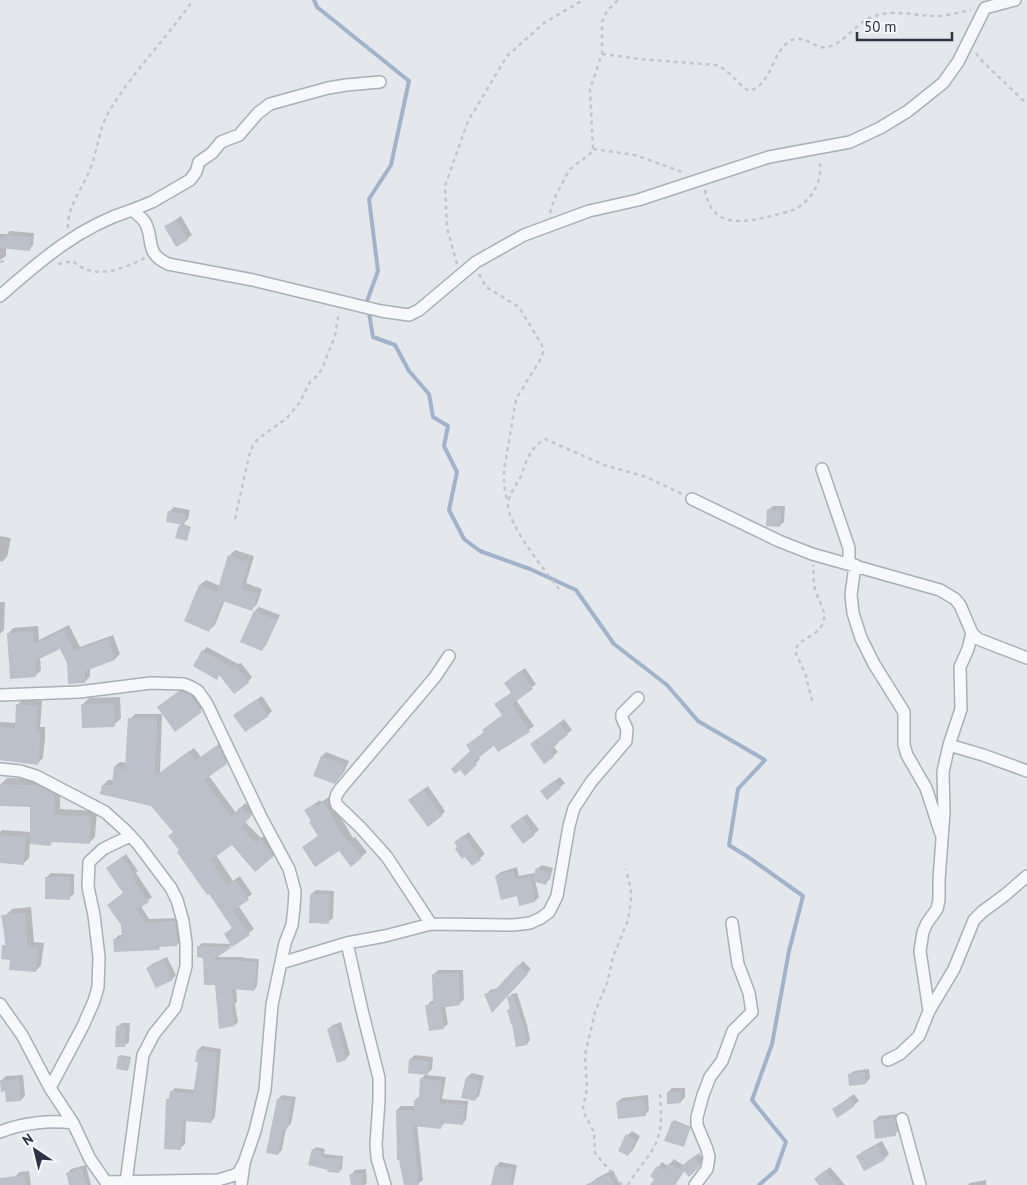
<svg xmlns="http://www.w3.org/2000/svg" width="1027" height="1185" font-family="'PT Sans',sans-serif">
<style>
.shadow{fill:#0003}
.lines{fill:none;stroke-linecap:round;stroke-linejoin:round}
.stream{stroke:#9fb4cc;stroke-width:4}
.building{fill:#bbc0ca}
.street-casing{stroke:#a9aeb7;stroke-width:14}
.path{stroke:#c2c5cb;stroke-width:2.5;stroke-dasharray:4 4;stroke-linecap:butt}
.street{stroke:#f7f8fa;stroke-width:11}
</style>
<rect width="100%" height="100%" fill="#e4e7ec"/>
<!-- shadow -->
<path class="shadow" d="M181,216L192,235L187,239L166,226Z
M10,231L34,233L33,245L29,250L6,248V256L0,260V234H7Z
M773,506H785L784,522L779,526L768,510Z
M174,507L190,510L188,519L183,524L191,527L186,540L180,526L182,523L169,512Z
M0,536L11,538L7,557L2,562L0,561Z
M235,550L254,556L246,583L262,589L257,604L252,609L225,600L215,625L209,630L186,621L200,585L206,580L220,586L229,556Z
M0,602H5L4,630L0,634Z
M259,607L280,615L266,645L262,649L249,627L255,611Z
M69,625L80,647L113,635L120,654L115,659L90,668V676L85,682L68,663L60,647L40,657L41,670L36,675L8,634L13,628L38,626L39,640Z
M207,647L238,664L241,663L252,677L248,682L220,674L217,678L203,651Z
M525,668L536,684L516,700L534,726L516,739L494,744L478,756L480,759L465,774L472,751L485,732L484,730L503,715L496,704L512,692L510,679Z
M187,685L208,704L175,730L159,707Z
M262,696L272,711L268,715L239,711Z
M120,697L121,718L114,725L82,705L89,698Z
M23,699L42,701L40,727H45V739L43,758L38,763L0,760V722L16,723L17,705Z
M135,714H162L160,773L194,748L201,757L223,741L231,758L209,776L236,813L245,803L255,811L245,822L261,838L265,835L278,851L273,856L232,844L216,855L233,881L240,876L252,894L238,905L254,929L215,957H244V958L259,959L257,986L254,990L236,988L237,1001L235,1004L238,1022L235,1025L199,946L202,943L232,944L233,928L180,850L174,831L152,804L103,785L108,780H114L115,766L120,762L127,763L130,719Z
M564,719L572,730L557,741L558,743L554,747L558,752L553,756L532,744Z
M326,752L349,761L344,772L339,778L314,775L322,756Z
M560,777L565,783L547,798L546,787Z
M7,778L43,779L60,788V809L97,811L95,837L89,843L53,841L50,845L30,843L29,858L23,864L0,862V832L2,830L31,832V806L1,784Z
M428,786L445,811L441,816L414,796Z
M329,797L353,838L355,837L367,852L352,865L340,849L304,847L319,835L306,810L320,800L321,802Z
M527,814L539,830L523,842L516,822Z
M469,832L485,854L474,863L459,846L460,838Z
M126,854L138,871L136,873L152,897L141,906L149,919L179,918L181,940L177,945H162L159,948L115,951V939L119,935H123L122,925L108,905L124,892L107,868Z
M542,865L553,868L550,879L546,883L535,880L539,897L535,901L518,894L496,876L501,872L517,867L519,876L534,873L535,877L537,869Z
M51,873L74,874V894L69,898L47,877Z
M316,890L334,891L333,918L328,922L311,894Z
M31,907L34,942L44,943L41,965L36,971L12,959L7,958L4,933L6,915L12,909Z
M167,957L176,975L172,979L147,969L152,964Z
M523,961L531,969L493,1011L486,995L490,990L498,988Z
M438,970H463L464,999L459,1004L445,1006L448,1024L443,1028L427,1006L431,1001H434V974Z
M517,993L527,1025L530,1040L527,1044L508,1010L511,1008L509,997L512,994Z
M341,1022L350,1054L346,1059L328,1029L333,1025Z
M122,1023H130L129,1042L124,1046L117,1027Z
M202,1046L221,1049L215,1117L211,1122L186,1120L185,1144L180,1149L168,1099L170,1097L171,1092L175,1088L195,1090L200,1061L198,1050Z
M121,1055L131,1057L129,1068L127,1070L119,1057Z
M415,1055L433,1057L432,1069L426,1075L446,1077L442,1099L468,1101L466,1120L462,1124L445,1122L441,1127L417,1125L423,1180L418,1184L405,1185L397,1110L401,1106H415V1100L420,1096L421,1079L427,1073L410,1059Z
M869,1069L870,1078L866,1083L849,1075L854,1071Z
M472,1073L484,1076L479,1096L475,1100L467,1077Z
M23,1075L25,1096L21,1100L7,1090L1,1081L6,1076Z
M672,1088H685V1097L681,1102L668,1092Z
M854,1094L859,1101L854,1105L833,1109Z
M282,1095L296,1097L291,1124L286,1128L282,1150L278,1154V1099Z
M648,1095L649,1110L645,1115L617,1102L622,1098Z
M899,1114L901,1126L895,1135L874,1121L879,1116Z
M674,1120L691,1127L684,1145L673,1121Z
M632,1131L640,1136L633,1150L628,1154V1135Z
M882,1141L889,1154L884,1159L865,1169L858,1156L862,1152Z
M316,1147L325,1149L324,1154L343,1156L342,1169L339,1172L329,1171L313,1150Z
M699,1153L704,1160L699,1166L685,1170L675,1185H652L656,1179L652,1176L662,1162L668,1166L674,1159L683,1165Z
M500,1162L517,1165L513,1185H493L496,1166Z
M86,1165L91,1185H71L67,1174L71,1169Z
M830,1167L845,1185H820V1175Z
M366,1169L367,1183L365,1185H352L351,1175L355,1170Z
M613,1170L620,1185H593L592,1182L597,1178Z
M29,1171L31,1185H16L15,1177L19,1172Z
M986,1180V1185H968L970,1183Z"/>
<g class="lines">
<!-- stream -->
<path class="stream" d="M314,0L317,7L409,81L391,165L369,199L378,271L367,301L373,337L395,345L409,371L429,394L433,417L448,426L444,446L457,472L449,510L464,539L480,551L530,569L576,590L614,644L667,685L698,721L765,760L738,789L729,845L751,859L803,896L789,951L772,1044L752,1100L786,1142L776,1170L759,1185"/>
</g>
<!-- building -->
<path class="building" d="M177,220L188,240L176,247L164,226Z
M5,235L31,237L30,251L0,248V238H4Z
M767,509L781,510L780,527L766,526Z
M168,511L186,514L184,525L166,522Z
M179,525L190,528L187,541L175,538Z
M228,555L249,562L241,589L258,594L252,611L223,601L209,632L184,621L199,585L217,592Z
M254,611L277,620L262,651L240,642Z
M64,630L74,651L108,639L115,660L85,671V683L68,684L67,663L60,649L35,661L36,677L10,679L7,633L33,631L34,644Z
M202,650L233,668L236,666L249,683L234,694L219,675L217,680L193,666Z
M520,671L533,689L512,704L530,732L498,752L494,746L474,761L477,765L465,776L460,770L455,774L451,769L470,751L466,745L484,732L482,730L502,715L494,704L511,693L504,683Z
M179,691L190,695L202,712L175,732L157,707Z
M257,699L269,716L245,732L233,715Z
M114,703L115,727L82,728L81,704Z
M16,704L37,706L36,732H40V746L38,765L0,760V727L15,728Z
M128,718H157L155,776L189,751L195,761L218,745L227,764L204,780L231,817L240,807L251,816L241,828L255,842L260,839L274,856L255,872L232,845L211,860L227,885L235,880L249,900L233,910L250,935L232,947L224,934L232,928L209,894L207,895L177,852L179,850L168,836L173,832L151,806L100,794L102,785H112L114,766L125,769Z
M559,723L568,735L553,746L555,748L550,751L554,757L544,764L530,744Z
M321,756L345,765L340,777L335,784L313,776Z
M555,780L561,788L547,800L540,791Z
M0,784L37,785L54,794V815L91,816L90,844L51,842L50,846L30,844V807L0,806Z
M423,790L442,816L428,827L408,800Z
M323,802L347,842L349,841L362,858L351,867L339,851L315,867L302,847L318,836L309,822L311,821L304,810L314,804L316,806Z
M522,817L535,835L523,844L510,826Z
M0,835L26,837L24,865L0,863Z
M464,835L481,860L472,866L465,857L462,859L455,849L457,847L454,842Z
M122,857L135,876L132,878L149,902L137,910L145,923L175,921L177,946L158,947L160,950L114,952L113,939L122,938L121,925L107,905L123,893L106,868Z
M536,868L550,873L546,885L532,881Z
M513,871L515,880L530,876L535,902L519,906L517,896L501,900L495,876Z
M45,877H70V900L45,899Z
M310,894H330L329,924L309,923Z
M25,913L28,947L38,948L36,972L9,970L10,960L1,959L2,945H6L1,915Z
M197,946L232,947L213,960H241V961L257,962L254,991L232,989L234,1006H231L235,1026L219,1029L215,985H204L203,958L197,957Z
M163,960L173,980L156,988L146,968Z
M518,965L528,974L492,1013L484,994L493,992Z
M459,973L460,1005L441,1008L444,1029L429,1031L425,1005L433,1004L432,974Z
M513,995L525,1029L527,1045L516,1047L512,1024H511L507,1010L510,1009L507,997Z
M116,1026L126,1027L125,1047H115Z
M337,1026L346,1060L337,1063L327,1029Z
M197,1050L217,1053L211,1123L183,1121L181,1150L164,1149L166,1099H169L170,1091L193,1094L198,1062H195Z
M118,1056L130,1058L128,1071L116,1069Z
M409,1059L429,1061L428,1075L408,1073Z
M865,1072L866,1084L849,1086L848,1074Z
M466,1077L480,1080L475,1101L461,1098Z
M420,1078L442,1081L439,1103L465,1105L463,1125L442,1123L441,1129L413,1126L419,1185H404L399,1160H397L396,1110H414V1100H419Z
M19,1079L21,1101L6,1102L5,1091L1,1092L0,1080Z
M667,1092H681V1103L667,1104Z
M850,1098L855,1106L837,1118L832,1109Z
M277,1099L292,1101L287,1130L283,1129L278,1155L266,1153Z
M644,1099L646,1116L618,1119L616,1102Z
M895,1118L898,1132H895L896,1136L875,1139L873,1120Z
M672,1121L690,1128L684,1147L664,1141Z
M626,1134L636,1141L628,1156L618,1151Z
M877,1145L885,1160L864,1171L856,1156Z
M312,1149L323,1152L321,1157L341,1159L339,1173L327,1172L328,1170L308,1165Z
M694,1156L700,1166L689,1177L684,1171L674,1185H650L654,1179L650,1176L657,1166L664,1170L669,1163L678,1169Z
M495,1166L513,1169L510,1185H491Z
M82,1169L86,1185H69L66,1173Z
M825,1170L837,1185H819L814,1179Z
M362,1173L363,1185H351L349,1174Z
M609,1174L614,1185H585Z
M25,1175L26,1185H0V1178Z"/>
<g class="lines">
<defs>
<path id="street" d="M132,210L152,202L190,180L196,172L199,162L212,153L221,142L239,135L258,113L270,104L328,88L346,85L380,82
M0,296C41,260 78,227 132,210C137,214 143,218 146,224C154,242 145,253 168,264L253,280L381,311L409,315L419,310L476,262L524,235L589,211L638,200L769,157L850,142L880,128L908,111L943,83L958,62L985,8L1015,0
M822,469L849,548V564
M692,499L779,541L812,554L940,590L955,599L960,605L972,633L978,639L1027,658
M855,565L851,595L853,613L861,638L874,664L904,712V745L907,755L926,788L941,834
M0,695L79,692L151,683L184,684L191,687L198,691L207,704L261,817L289,869L295,891L294,908L292,925L285,943L272,1005L265,1090L255,1131L244,1163L239,1172L235,1175L218,1180L106,1182
M949,745L983,755L1027,771
M0,769L20,771L36,776L105,812L125,830L138,844L171,888L177,900L183,921L186,943V966L175,1008L154,1034L143,1055L126,1182
M431,924L387,857L360,827L337,805C333,798 338,792 342,787L435,677L449,656
M347,943L362,1010L379,1078V1100L376,1144L377,1158L385,1185
M281,963L347,943L385,936L431,924L514,925L530,923L541,918L549,912L557,896L569,826L574,808L591,782L626,741L627,729L622,718V714L638,698
M0,1004L22,1035L50,1088L73,1123L90,1159L108,1185
M929,1011L920,951L923,932L927,923L937,909L939,900V880L944,812L943,772L949,745L961,709L960,667L968,649L972,633
M888,1060L900,1054L919,1036L929,1011L954,969L974,920L982,912L1005,895L1027,876
M50,1088L83,1026L94,1001L98,987L99,957L94,915L88,887L89,862L103,849L130,836
M902,1119L920,1185
M0,1132C22,1123 49,1120 73,1123
M241,1185L244,1164
M695,1185L707,1169L709,1157L707,1149L697,1125V1117L703,1095L710,1077L722,1061L733,1031L752,1012L749,993L738,964L732,923"/>
</defs>
<!-- street casing -->
<use href="#street" class="street-casing"/>
<!-- path -->
<path class="path" d="M976,53L981,60L1027,104
M602,54L640,59L716,65C730,70 736,83 749,91C773,85 771,50 792,40C805,34 815,50 828,47C846,42 856,23 872,17C892,9 913,15 933,16C945,17 959,12 971,10
M593,149L635,155L685,173
M705,190C711,226 738,224 767,217C775,215 785,213 793,210C811,202 825,178 819,160
M550,213L555,197L569,170L592,152L593,149L590,89L602,54V22L607,11L618,0
M68,228C67,207 81,191 89,172C98,151 98,129 110,110C134,70 167,38 193,0
M0,262L8,260
M58,264L73,261C94,281 123,269 145,258
M457,264L447,228L445,186L468,121L507,56L544,23L583,0
M479,274L486,287L519,307L542,345L543,352L540,360L516,399L504,471V484L507,502
M235,519L249,456L253,445L259,438L287,418L300,402L310,382L319,374L323,366L335,336L339,312
M559,589C546,572 507,524 508,504C509,493 517,485 521,476C527,459 530,448 545,439L604,465L646,477L682,494
M812,701L806,676L795,651C798,641 807,639 815,633C833,618 820,606 815,589C813,582 814,573 813,565
M622,1185L595,1153L594,1132L584,1113L583,1107L587,1089L585,1055L595,1012L607,983L613,957L628,920L631,902V890L626,869
M628,1185C637,1168 655,1153 659,1134C663,1120 660,1104 660,1090"/>
<!-- street -->
<use href="#street" class="street"/>
</g>
<!-- north arrow -->
<g transform="translate(35 1150) rotate(325)" stroke="#f4f6f9" stroke-width="4" paint-order="stroke">
<path d="M0-4L9 19L0 12L-9 19Z" fill="#2b3445"/>
<text y="-8" font-size="14" font-weight="bold" text-anchor="middle" fill="#2b3445">N</text>
</g>
<!-- scale -->
<path d="M857 32v8h95v-8" fill="none" stroke="#2b3445" stroke-width="2.5"/>
<text x="864" y="32" font-size="15" fill="#2b3445" stroke="#f4f6f9" stroke-width="4" paint-order="stroke">50 m</text>
</svg>
